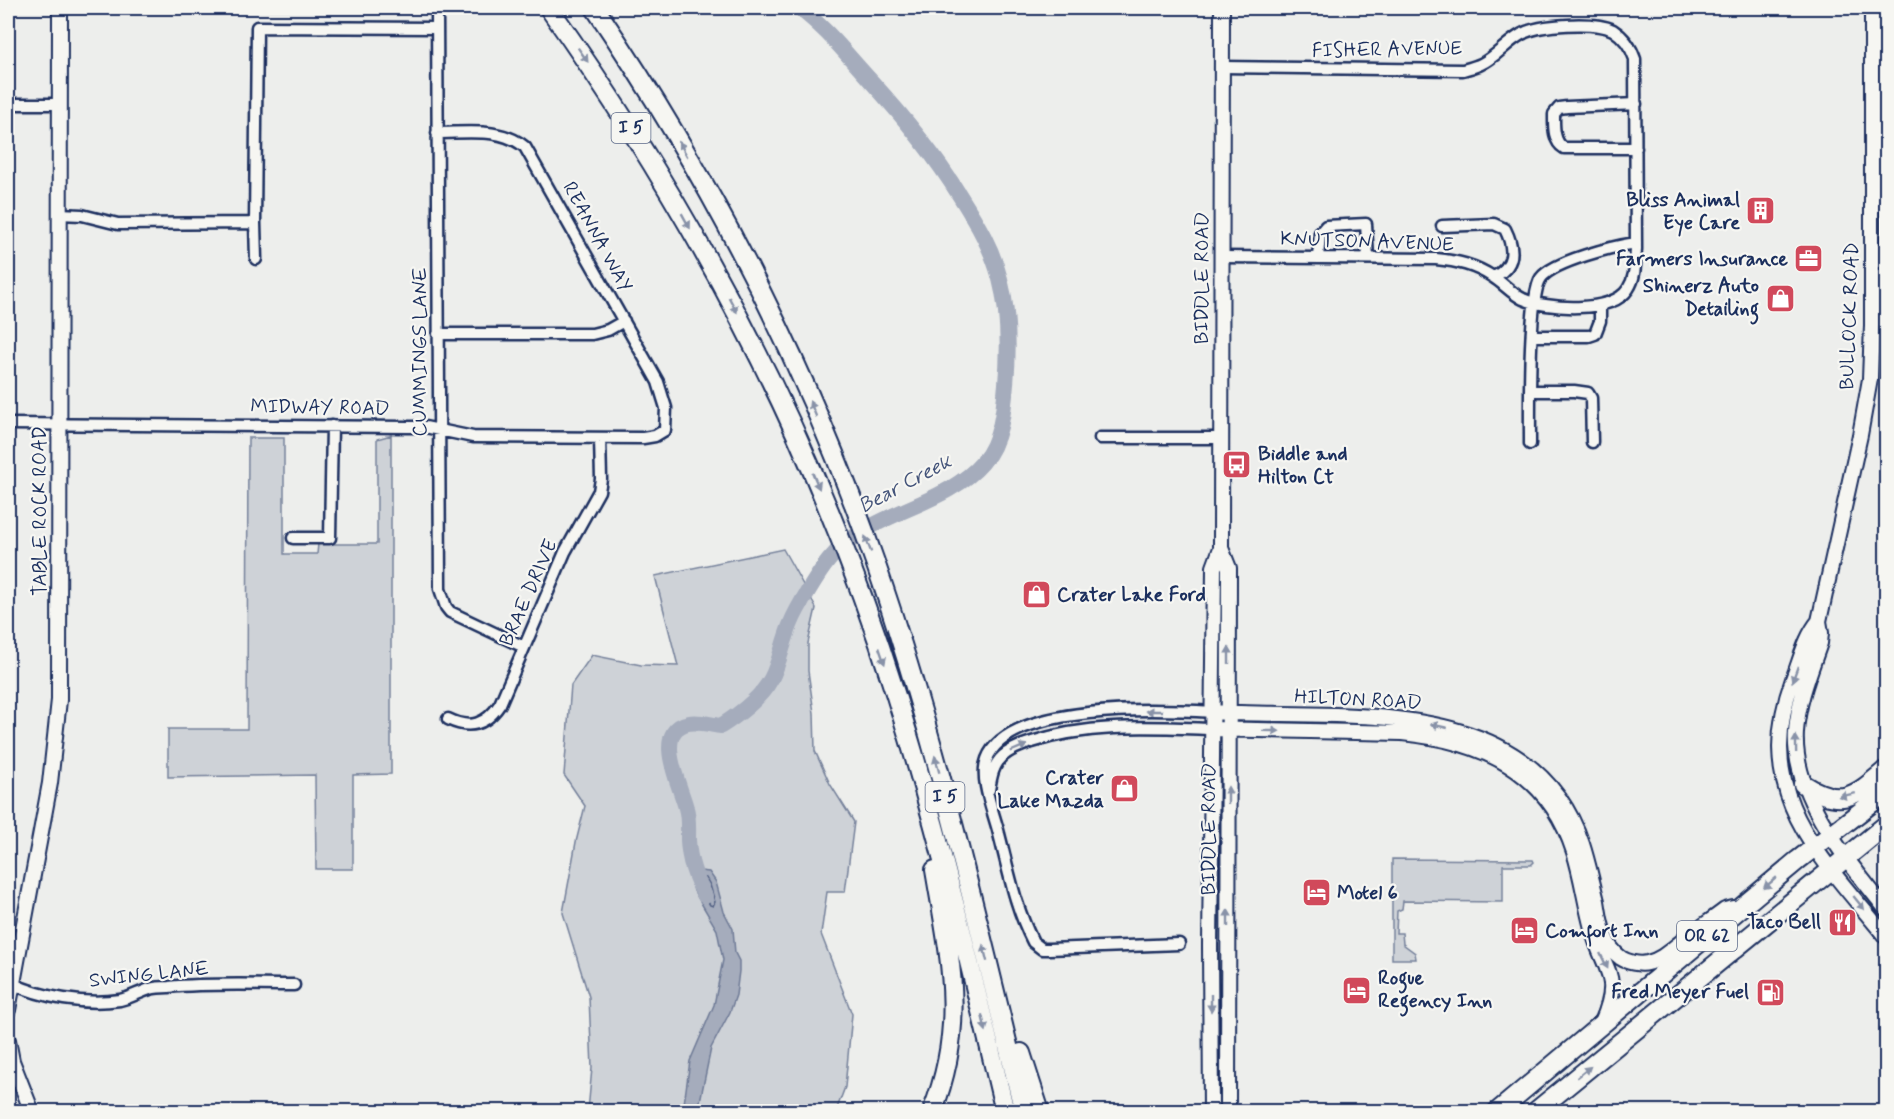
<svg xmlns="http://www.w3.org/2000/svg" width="1894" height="1119" font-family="Mynerve,sans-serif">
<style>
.green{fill:#ced2d7;stroke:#74809a;stroke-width:1.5}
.water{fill:#a5acbc;stroke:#6e7a96;stroke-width:1.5}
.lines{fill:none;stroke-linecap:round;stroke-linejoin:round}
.shore{stroke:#526184;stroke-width:1.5}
.river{stroke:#a5acbc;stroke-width:16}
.street-casing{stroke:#1b2f5e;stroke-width:15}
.secondary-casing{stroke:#1b2f5e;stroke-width:18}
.highway-casing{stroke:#1b2f5e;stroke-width:22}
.street{stroke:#f6f6f2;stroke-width:10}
.secondary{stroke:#f6f6f2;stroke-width:14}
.highway{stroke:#f6f6f2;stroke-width:18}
.oneway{fill:#8892a8}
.labels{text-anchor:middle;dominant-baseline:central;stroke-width:4.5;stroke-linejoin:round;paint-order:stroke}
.shield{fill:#f6f6f2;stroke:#5d6b8a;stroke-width:1.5}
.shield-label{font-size:18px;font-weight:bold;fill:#1b2f5e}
.street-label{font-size:20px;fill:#1b2f5e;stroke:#f6f6f2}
.poi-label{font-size:20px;font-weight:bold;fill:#1b2f5e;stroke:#f6f6f2;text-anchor:end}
.water-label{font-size:21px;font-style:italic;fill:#44547a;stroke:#f6f6f2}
</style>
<rect width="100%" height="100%" fill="#edeeec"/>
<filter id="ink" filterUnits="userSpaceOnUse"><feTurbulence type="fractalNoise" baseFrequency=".0167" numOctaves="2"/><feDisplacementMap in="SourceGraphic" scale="12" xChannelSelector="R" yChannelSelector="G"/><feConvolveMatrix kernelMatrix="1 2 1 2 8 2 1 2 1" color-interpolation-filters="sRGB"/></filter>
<g filter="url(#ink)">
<!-- green -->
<path class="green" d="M391,435V774L353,775V869H316L315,775L168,777V729H247L248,438H284V554H317L318,544H377V439Z
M783,549L816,608L808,643V671L814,713L815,751L830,784L854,822L845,892H827L821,934L852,1014L845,1087L836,1111H588L592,1068L589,997L563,913L576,842L585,806L564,775L571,685L592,655L641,665L678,666L655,576Z
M1392,859L1533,860L1534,862L1531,865H1503V902L1403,901L1402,909L1397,911L1396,933H1402L1403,944L1415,953L1416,959H1392Z"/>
<!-- water -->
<path class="water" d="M700,871L709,872L716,882L724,912L733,929L735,953L739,961V971L736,995L730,1012L711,1048L698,1111H683L690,1061L714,1005L723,960L717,930L694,891L691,879Z"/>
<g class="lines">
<!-- shore -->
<path class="shore" d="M702,877L706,878L710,885L715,902L713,906L710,905L699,888L698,881Z"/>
<!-- river -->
<path class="river" d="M705,896C695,877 689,861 688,840C688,829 689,818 686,808C681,787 651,730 689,723C699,721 712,725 721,726C738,715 761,698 771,679C780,662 783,641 791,623C797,608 819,572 829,560C870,510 944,508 983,462C1001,442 1004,409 1006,384C1009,349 1009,313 1000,279C992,248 977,223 960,196C934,154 904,117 870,80C847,55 826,28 799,8"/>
<defs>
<path id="street" d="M437,8L440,589L446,607L450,612L524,647
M8,104H59
M1636,104L1567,107L1559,108L1554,114C1554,125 1553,142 1564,148H1636
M59,214L82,215L118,224L255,223L257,27L437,28
M255,223L256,259
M1442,226L1494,224L1505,229C1515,249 1515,266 1494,277
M1221,257L1436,259C1457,261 1475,265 1493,277C1503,283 1511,293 1523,299C1546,309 1612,314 1628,289C1636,277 1635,263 1636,249L1635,59C1631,47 1624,37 1613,30C1595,21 1540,24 1522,34C1507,42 1496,57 1481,64C1475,67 1469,68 1463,70L1222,67
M1318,258L1320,233L1326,226L1366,224L1368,258
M438,334H592L608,330L624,321
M1533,336H1589L1595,334L1600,321V306
M1530,391H1574L1588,393L1591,398L1592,442
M8,424L408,427H425L473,437L643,438L655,436L665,430L666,408L658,382L525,147C501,127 467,133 437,133
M1100,438H1221
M1530,444C1530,416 1528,296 1541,278C1554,261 1615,246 1636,243
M293,538H330L332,426
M448,719C470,730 486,725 500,704L565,552L599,491L601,479L600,438
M989,790C991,777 993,765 1003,756C1011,749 1022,745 1032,742C1090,723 1152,727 1212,729
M1179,944L1049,949H1042L1033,942C1015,907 1009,872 999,834C994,813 979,779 987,759C1009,702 1162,709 1213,712
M11,983C43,998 84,1005 120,1000C130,998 140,992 150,989C156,987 163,987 169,987C210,983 252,985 294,985"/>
<path id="secondary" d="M1872,8V325L1870,379L1860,435L1819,621L1821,633L1820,643C1810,672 1798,701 1796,732C1792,797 1848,861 1886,909
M1221,548L1229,568L1228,1112
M1819,621C1805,638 1801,659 1793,679C1751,795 1819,854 1886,937
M1213,712C1338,720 1531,690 1582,844C1588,862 1592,882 1597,901C1599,912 1600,925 1605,936C1607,944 1614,953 1621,958C1627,962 1639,965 1647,963C1662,960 1673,948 1685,939C1698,929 1712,920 1725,910L1733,908
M1212,729L1402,733C1482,741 1548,770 1574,852C1582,877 1585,903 1592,928C1603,972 1623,974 1602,1022
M8,1010L50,783L59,700L60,8
M8,1040L12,1061L32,1112
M1211,1112L1210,945L1214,567L1221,548L1222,8"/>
<path id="highway" d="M549,8C698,218 819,449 896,696C939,833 972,972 1005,1112
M595,8C711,179 807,367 875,562C937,741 979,927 1024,1112
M1803,784C1842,809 1855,796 1886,770
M1021,1053L1040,1112
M932,1112C967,1024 950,959 935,870
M1497,1112L1798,860L1886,792
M1535,1112L1886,825"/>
</defs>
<!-- street casing -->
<use href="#street" class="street-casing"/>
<!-- secondary casing -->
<use href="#secondary" class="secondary-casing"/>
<!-- highway casing -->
<use href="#highway" class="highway-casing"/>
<!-- street -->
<use href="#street" class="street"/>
<!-- secondary -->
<use href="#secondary" class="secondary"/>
<!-- highway -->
<use href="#highway" class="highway"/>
</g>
<!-- one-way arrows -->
<defs><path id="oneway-solid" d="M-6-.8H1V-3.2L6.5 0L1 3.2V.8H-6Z" transform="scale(1.5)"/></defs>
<g class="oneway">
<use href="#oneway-solid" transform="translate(583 55) rotate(55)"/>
<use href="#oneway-solid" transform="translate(683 149) rotate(-120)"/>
<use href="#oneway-solid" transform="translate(686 221) rotate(61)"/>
<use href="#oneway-solid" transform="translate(733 305) rotate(62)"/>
<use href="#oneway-solid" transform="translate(813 409) rotate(-113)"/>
<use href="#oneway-solid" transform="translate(816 481) rotate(67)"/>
<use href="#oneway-solid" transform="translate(868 544) rotate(-111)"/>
<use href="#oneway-solid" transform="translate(1229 655) rotate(-90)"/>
<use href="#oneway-solid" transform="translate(882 656) rotate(71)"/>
<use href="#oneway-solid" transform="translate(1795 674) rotate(110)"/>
<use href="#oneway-solid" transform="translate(1154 711) rotate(-180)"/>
<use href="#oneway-solid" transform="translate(1439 726) rotate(-167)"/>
<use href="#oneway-solid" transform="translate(1271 731) rotate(1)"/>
<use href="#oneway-solid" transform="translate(1796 744) rotate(-91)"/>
<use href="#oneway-solid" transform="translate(1019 748) rotate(-23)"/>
<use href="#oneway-solid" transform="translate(937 764) rotate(-105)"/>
<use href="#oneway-solid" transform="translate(1228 795) rotate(-90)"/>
<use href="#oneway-solid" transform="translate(1847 795) rotate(168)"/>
<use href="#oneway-solid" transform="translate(1770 883) rotate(140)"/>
<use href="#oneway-solid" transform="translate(1859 903) rotate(51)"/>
<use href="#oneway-solid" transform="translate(1228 918) rotate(-90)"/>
<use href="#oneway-solid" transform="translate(985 953) rotate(-104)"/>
<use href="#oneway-solid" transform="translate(1604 961) rotate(64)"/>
<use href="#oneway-solid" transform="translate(1211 1003) rotate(90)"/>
<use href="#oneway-solid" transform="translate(984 1023) rotate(76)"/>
<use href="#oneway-solid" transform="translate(1584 1072) rotate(-39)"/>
</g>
</g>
<!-- icons -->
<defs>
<symbol id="building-square" viewBox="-11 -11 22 22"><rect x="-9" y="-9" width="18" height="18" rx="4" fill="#d1495b" stroke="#f6f6f2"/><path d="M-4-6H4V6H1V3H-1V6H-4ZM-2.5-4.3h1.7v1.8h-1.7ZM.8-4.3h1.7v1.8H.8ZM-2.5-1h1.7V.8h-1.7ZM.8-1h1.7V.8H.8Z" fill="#fff"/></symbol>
<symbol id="office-square" viewBox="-11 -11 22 22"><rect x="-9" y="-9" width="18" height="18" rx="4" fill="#d1495b" stroke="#f6f6f2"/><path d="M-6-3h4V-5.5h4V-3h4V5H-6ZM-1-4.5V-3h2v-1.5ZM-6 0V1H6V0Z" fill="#fff"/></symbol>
<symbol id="shop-square" viewBox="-11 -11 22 22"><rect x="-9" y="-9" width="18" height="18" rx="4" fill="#d1495b" stroke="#f6f6f2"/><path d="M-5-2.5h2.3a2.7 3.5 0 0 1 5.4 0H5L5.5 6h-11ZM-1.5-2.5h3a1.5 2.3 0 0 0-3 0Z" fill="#fff"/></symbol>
<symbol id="bus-square" viewBox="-11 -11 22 22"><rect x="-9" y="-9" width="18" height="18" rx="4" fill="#d1495b" stroke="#f6f6f2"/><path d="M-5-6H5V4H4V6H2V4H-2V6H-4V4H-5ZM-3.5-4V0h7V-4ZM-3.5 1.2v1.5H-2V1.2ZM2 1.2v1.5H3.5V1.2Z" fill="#fff"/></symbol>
<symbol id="hotel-square" viewBox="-11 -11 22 22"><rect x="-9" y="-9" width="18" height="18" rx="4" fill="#d1495b" stroke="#f6f6f2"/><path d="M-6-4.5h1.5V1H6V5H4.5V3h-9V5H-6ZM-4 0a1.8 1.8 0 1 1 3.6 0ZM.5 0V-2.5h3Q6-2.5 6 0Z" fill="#fff"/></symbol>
<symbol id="restaurant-square" viewBox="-11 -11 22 22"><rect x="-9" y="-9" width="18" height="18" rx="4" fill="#d1495b" stroke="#f6f6f2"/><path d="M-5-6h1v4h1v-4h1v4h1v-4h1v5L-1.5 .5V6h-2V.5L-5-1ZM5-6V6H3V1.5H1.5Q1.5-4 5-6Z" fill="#fff"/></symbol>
<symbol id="fuel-square" viewBox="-11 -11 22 22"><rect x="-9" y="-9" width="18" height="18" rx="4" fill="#d1495b" stroke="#f6f6f2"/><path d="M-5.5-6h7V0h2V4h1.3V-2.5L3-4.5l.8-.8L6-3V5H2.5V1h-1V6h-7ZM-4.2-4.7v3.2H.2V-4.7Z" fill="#fff"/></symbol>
</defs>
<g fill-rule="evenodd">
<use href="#building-square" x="1744" y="194" width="33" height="33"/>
<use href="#office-square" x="1792" y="242" width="33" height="33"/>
<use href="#shop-square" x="1764" y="282" width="33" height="33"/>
<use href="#bus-square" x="1220" y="448" width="33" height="33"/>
<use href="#shop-square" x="1020" y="578" width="33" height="33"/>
<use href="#shop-square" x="1108" y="772" width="33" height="33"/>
<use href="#hotel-square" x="1300" y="876" width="33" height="33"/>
<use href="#restaurant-square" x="1826" y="906" width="33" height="33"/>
<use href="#hotel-square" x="1508" y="914" width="33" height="33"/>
<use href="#hotel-square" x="1340" y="974" width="33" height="33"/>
<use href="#fuel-square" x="1754" y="976" width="33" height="33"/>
</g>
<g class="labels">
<!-- shield labels -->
<g class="shield">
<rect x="611.5" y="113" width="39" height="30" rx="4.5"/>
<rect x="925.5" y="782" width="39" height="30" rx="4.5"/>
<rect x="1677" y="921" width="60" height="30" rx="4.5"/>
</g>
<g class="shield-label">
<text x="631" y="128">I 5</text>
<text x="945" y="797">I 5</text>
<text x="1707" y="936">OR 62</text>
</g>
<!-- street labels -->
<g class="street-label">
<text transform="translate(1387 50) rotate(-1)">FISHER AVENUE</text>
<text transform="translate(597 237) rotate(61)">REANNA WAY</text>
<text transform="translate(1367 242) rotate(2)">KNUTSON AVENUE</text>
<text transform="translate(1202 278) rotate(-90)">BIDDLE ROAD</text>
<text transform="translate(1850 316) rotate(-88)">BULLOCK ROAD</text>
<text transform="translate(420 352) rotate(-90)">CUMMINGS LANE</text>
<text transform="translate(320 408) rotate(1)">MIDWAY ROAD</text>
<text transform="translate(40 511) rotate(-90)">TABLE ROCK ROAD</text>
<text transform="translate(529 593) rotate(-66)">BRAE DRIVE</text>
<text transform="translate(1358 700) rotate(3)">HILTON ROAD</text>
<text transform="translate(1209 829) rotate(-90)">BIDDLE ROAD</text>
<text transform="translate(149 975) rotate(-6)">SWING LANE</text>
</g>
<!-- poi labels -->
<g class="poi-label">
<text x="1740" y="200">Bliss Animal<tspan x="1740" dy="23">Eye Care</tspan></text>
<text x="1788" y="259">Farmers Insurance</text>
<text x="1759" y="286">Shinerz Auto<tspan x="1759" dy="23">Detailing</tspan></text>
<text x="1258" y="454" text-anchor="start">Biddle and<tspan x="1258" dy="23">Hilton Ct</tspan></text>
<text x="1057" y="595" text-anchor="start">Crater Lake Ford</text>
<text x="1104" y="778">Crater<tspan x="1104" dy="23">Lake Mazda</tspan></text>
<text x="1337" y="893" text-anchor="start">Motel 6</text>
<text x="1821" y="922">Taco Bell</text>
<text x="1545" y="931" text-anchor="start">Comfort Inn</text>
<text x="1378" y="978" text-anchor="start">Rogue<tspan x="1378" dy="23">Regency Inn</tspan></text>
<text x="1749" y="992">Fred Meyer Fuel</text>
</g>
<!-- water labels -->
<g class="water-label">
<text transform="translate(905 484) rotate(-28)">Bear Creek</text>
</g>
</g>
<!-- margin -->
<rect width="1894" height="1119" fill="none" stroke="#f6f6f2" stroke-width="30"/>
<rect x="15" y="15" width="1864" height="1089" fill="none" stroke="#1b2f5e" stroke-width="2" filter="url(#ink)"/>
</svg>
